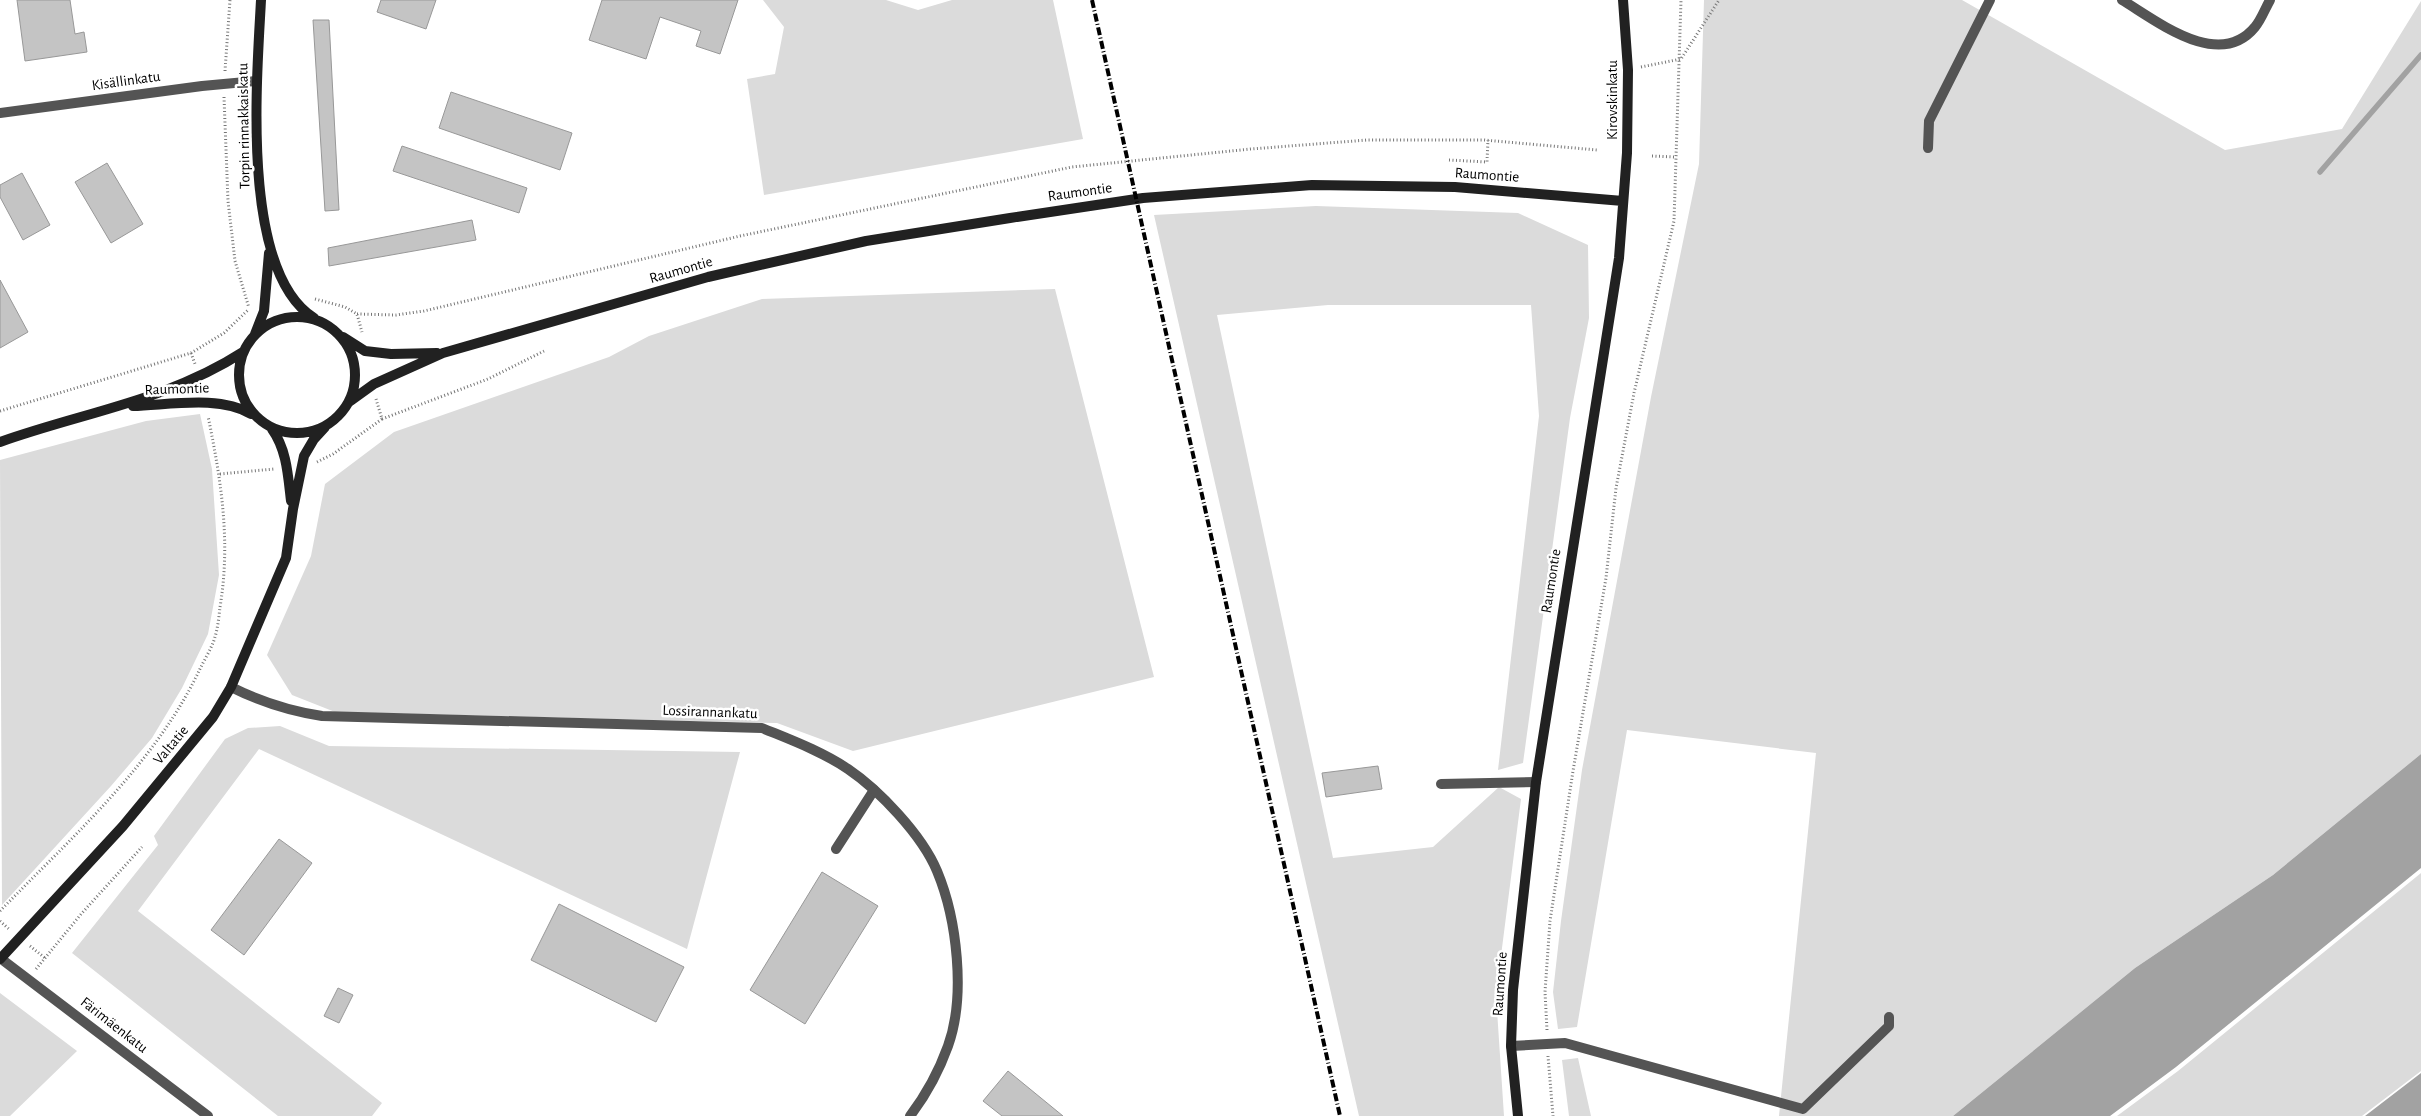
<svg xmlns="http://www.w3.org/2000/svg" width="2421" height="1116" font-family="'Alegreya Sans',sans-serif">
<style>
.green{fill:#dbdbdb}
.water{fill:#a2a2a2}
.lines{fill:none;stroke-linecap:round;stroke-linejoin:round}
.stream{stroke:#a2a2a2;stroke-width:5.5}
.building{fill:#c4c4c4;stroke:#989898}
.path{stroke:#767676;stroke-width:3;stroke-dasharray:1 2.5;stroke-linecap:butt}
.lane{stroke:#545454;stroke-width:10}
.street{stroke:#545454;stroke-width:10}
.secondary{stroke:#212121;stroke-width:10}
.rail{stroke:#000;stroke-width:4;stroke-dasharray:8 2.5 1 2.5;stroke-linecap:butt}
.labels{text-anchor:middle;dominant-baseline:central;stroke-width:5;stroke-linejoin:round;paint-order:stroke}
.street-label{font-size:15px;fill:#000;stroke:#fff}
</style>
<rect width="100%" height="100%" fill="#fff"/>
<!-- green -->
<path class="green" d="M763,0H886L918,10L952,0H1053L1083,139L764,195L747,79L775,74L784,27Z
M1704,0H1962L2225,150L2342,129L2421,1V754L2273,875L2135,968L1953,1116H1779L1816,753L1627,730L1577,1027L1558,1029L1553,992L1561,921L1582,770L1651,397L1699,164Z
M1316,206L1518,213L1588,245L1589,318L1570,418L1523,763L1498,770L1539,416L1531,305H1328L1217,315L1333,858L1433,847L1499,787L1521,799L1496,995L1504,1116H1359L1154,215Z
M1055,289L1154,677L853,751L777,723L335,712L292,695L267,655L311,556L325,484L394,432L609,357L649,336L762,299Z
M200,414L212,469L219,575L208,634L182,688L152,738L111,786L2,905L0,460L146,421Z
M280,726L329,746L740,752L687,949L259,749L138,911L382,1103L372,1116H278L72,953L158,845L154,836L225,739L248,728Z
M2421,873V1071L2362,1116H2117L2178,1071Z
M0,993L77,1051L10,1116H0Z
M1578,1058L1591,1116H1569L1562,1060Z"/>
<!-- water -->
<path class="water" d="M2421,754V868L2176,1067L2110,1116H1953L2135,968L2273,875Z
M2421,1073V1116H2365Z"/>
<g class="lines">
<!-- stream -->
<path class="stream" d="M2320,172L2421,55"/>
</g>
<!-- building -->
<path class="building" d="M17,0H70L75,34L84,32L87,52L25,61Z
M381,0H436L426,29L377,12Z
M602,0H738L720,54L696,46L701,31L660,17L646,59L589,40Z
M313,20H329L339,210L325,211Z
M451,92L572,133L560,170L439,128Z
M402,146L527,188L519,213L393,171Z
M107,163L143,224L111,243L75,182Z
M22,173L50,225L23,240L0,197V185Z
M472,220L476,240L329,266L328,248Z
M0,280L28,332L0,348Z
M1378,766L1382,789L1326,797L1322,773Z
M279,839L312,863L244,955L211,930Z
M822,872L878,906L805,1024L750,990Z
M559,904L684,967L656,1022L531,960Z
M338,988L353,995L339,1023L324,1016Z
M1008,1071L1063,1116H1002L983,1101Z"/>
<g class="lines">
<!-- path -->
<path class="path" d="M1641,67L1681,59L1719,0
M225,71L230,0
M224,97L228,201L235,261L249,308
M1652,156L1675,157
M1449,160L1487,162L1488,140
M315,299L345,307L357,314L362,332
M357,314L396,315L424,311L740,236L1072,167L1251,149L1367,140H1484L1597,150
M191,353L195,364
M0,411L191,353L224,333L248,310
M382,419L488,379L544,351
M317,462L333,454L382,419L376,399
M220,474L274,469
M0,911C72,837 154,765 199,671C204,660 212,648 215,637C218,627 219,616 220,607C231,541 221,480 208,416
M0,921L10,930
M30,946L45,958
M36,969L82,913L142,847
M1547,1030L1545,992L1550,921L1573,771L1606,578L1616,488L1634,393L1674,221L1681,0
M1548,1056L1553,1116"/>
<!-- lane -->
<path class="lane" d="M1928,148L1929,121L1990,0
M1441,784L1536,782
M836,849L874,790
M1511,1046L1565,1043L1803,1109L1889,1026V1017"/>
<!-- street -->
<path class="street" d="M2122,0C2157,21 2219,71 2255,27C2261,20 2265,9 2270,0
M0,113L202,86L257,81
M231,687C261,702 289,711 322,716L762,728C791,740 821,751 848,769C879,790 922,835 937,871C957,919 966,996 948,1046C939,1071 926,1095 910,1116
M0,958L208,1116"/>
<!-- secondary -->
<path class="secondary" d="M261,0C257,78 240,271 314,318
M239 375a58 58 0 1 1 116 0a58 58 0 1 1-116 0Z
M255,334L264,311L269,253
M343,337L365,351L391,354L437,353
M349,402L374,384L443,353L708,277L866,241L1010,218L1143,198L1312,185L1455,187L1623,201
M133,406C169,405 220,395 251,414
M272,429C287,450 288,476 291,501
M0,442C84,412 167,401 243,352
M0,959L123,826L213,717L231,687L286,558L293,509L304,456L314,439L325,427
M1518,1116L1511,1046L1513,990L1536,782L1619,258L1627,153L1628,70L1623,0"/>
<!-- rail -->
<path class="rail" d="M1092,0L1340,1116"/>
</g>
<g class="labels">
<!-- street labels -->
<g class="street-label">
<text transform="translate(126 81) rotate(-8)">Kisällinkatu</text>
<text transform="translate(1612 100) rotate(-90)">Kirovskinkatu</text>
<text transform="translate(244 126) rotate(-91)">Torpin rinnakkaiskatu</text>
<text transform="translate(1487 175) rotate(4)">Raumontie</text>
<text transform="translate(1080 192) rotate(-8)">Raumontie</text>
<text transform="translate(681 270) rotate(-16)">Raumontie</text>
<text transform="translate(177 389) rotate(-2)">Raumontie</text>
<text transform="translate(1551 581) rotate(-81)">Raumontie</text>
<text transform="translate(710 712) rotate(2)">Lossirannankatu</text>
<text transform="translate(171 745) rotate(-50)">Valtatie</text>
<text transform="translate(1500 984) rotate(-86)">Raumontie</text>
<text transform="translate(114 1025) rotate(38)">Färimäenkatu</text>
</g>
</g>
</svg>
